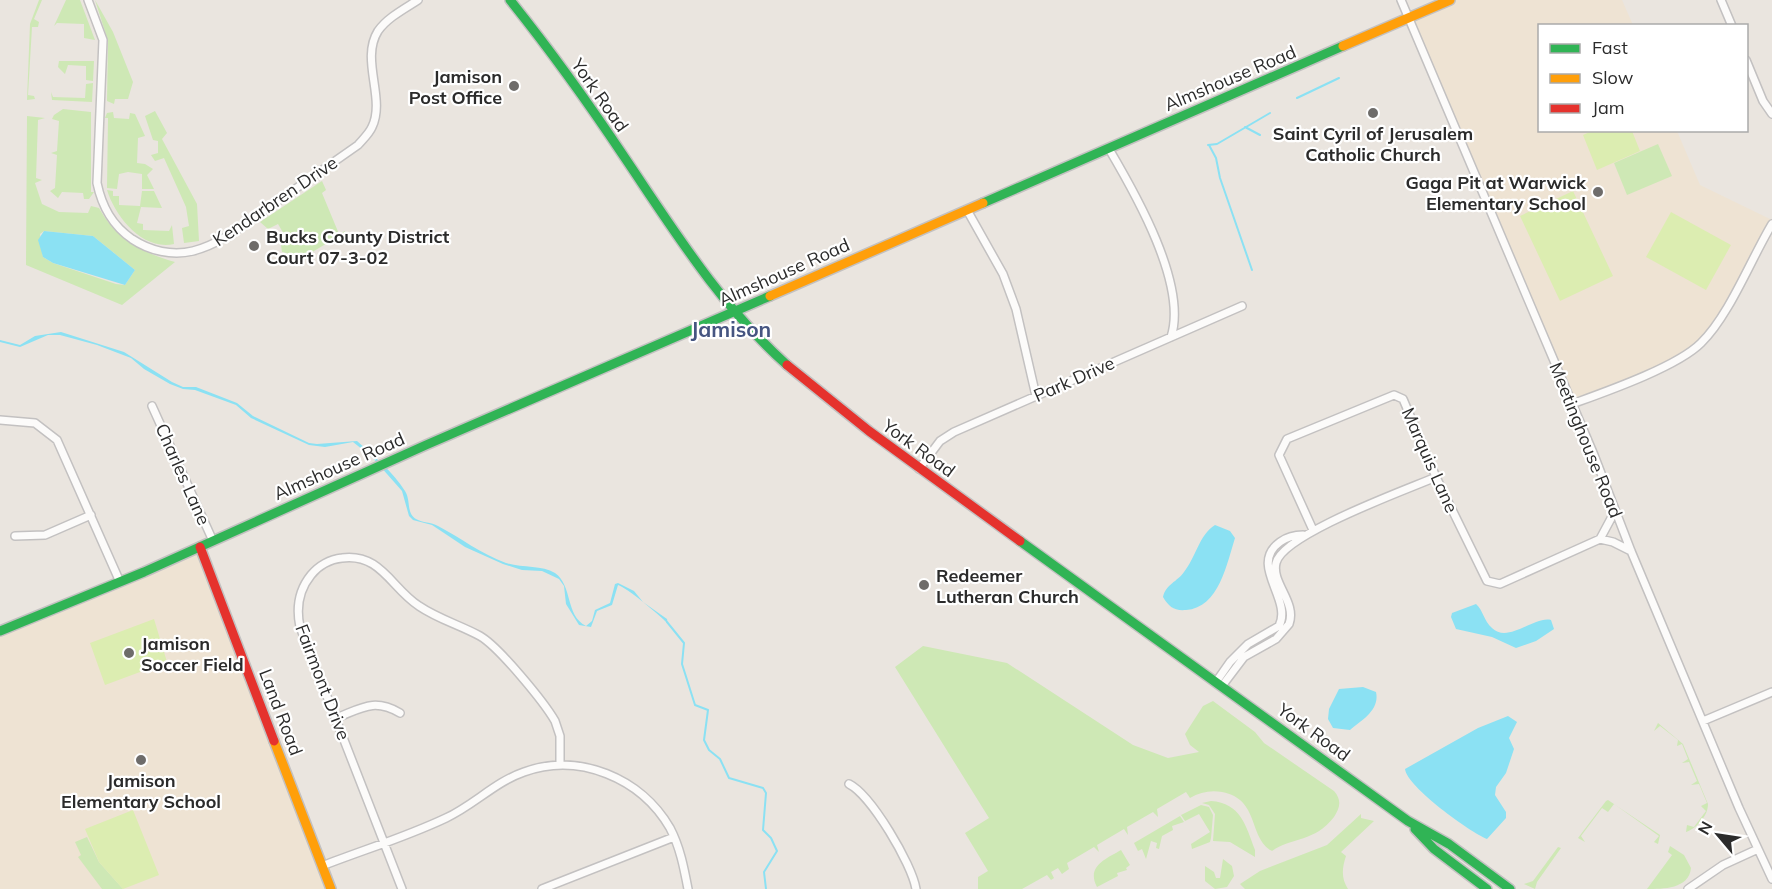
<svg xmlns="http://www.w3.org/2000/svg" width="1772" height="889" font-family="Mulish,sans-serif">
<style>
.education{fill:#eee3d3}
.green{fill:#cee8b5;fill-rule:evenodd}
.pitch{fill:#dcedb1}
.water{fill:#8be1f3}
.lines{fill:none;stroke-linecap:round;stroke-linejoin:round}
.stream{stroke:#8be1f3;stroke-width:2}
.street-casing{stroke:#c3c1c1;stroke-width:10}
.fast-casing{stroke:#c3c1c1;stroke-width:12}
.slow-casing{stroke:#c3c1c1;stroke-width:12}
.jam-casing{stroke:#c3c1c1;stroke-width:12}
.street{stroke:#fcfbfa;stroke-width:7}
.fast{stroke:#30b455;stroke-width:9}
.slow{stroke:#ff9f0a;stroke-width:9}
.jam{stroke:#e5322d;stroke-width:9}
.poi-dot{fill:#6e6c6a;stroke:#fff;stroke-width:2}
.labels{text-anchor:middle;dominant-baseline:central;stroke-width:4.5;stroke-linejoin:round;paint-order:stroke}
.poi-label{font-size:18px;font-weight:bold;fill:#2b2b2b;stroke:#fff;text-anchor:start}
.street-label{font-size:18px;fill:#2b2b2b;stroke:#fff}
.quarter-label{font-size:21px;font-weight:bold;fill:#465581;stroke:#fff}
</style>
<rect width="100%" height="100%" fill="#eae5df"/>
<!-- education -->
<path class="education" d="M1450,0H1622L1633,25L1540,26V130L1677,131L1700,185L1772,220V224L1724,311L1700,344L1677,360L1572,404L1409,18Z
M200,547L332,889H0V631Z"/>
<!-- green -->
<path class="green" d="M39,0H42L34,19L39,22L38,27H32L28,95L34,96L35,99L27,100L30,24Z
M66,0H80L95,40L84,38V24L57,23L54,26Z
M95,0L113,32L133,82L128,99H115L114,104L107,101L108,41Z
M59,61H94L93,81L86,80V66L68,65L65,74L58,67Z
M93,83L92,102L52,100L51,92L53,97L85,98L86,84Z
M63,109L91,112V192H94L89,199H84L83,193L62,192L58,198L50,191L55,188L57,155L51,153L57,151L59,121L52,119L54,115Z
M155,111L167,133L162,139L197,204L199,241L184,243L182,228L189,226L186,207L164,158L155,161L151,155L158,153V141L153,140L145,116Z
M113,112L114,118L129,119L130,113L135,114L145,136L138,138L137,163L145,164L153,169L147,175L154,189H142V174L128,172L119,174L117,189L107,188L108,118H105L107,113Z
M27,116L45,118L38,120L36,178L42,180L35,183L42,204L59,212L88,213L91,206L99,208C117,240 141,252 175,262L122,305L26,265ZM44,231L93,236L135,270L125,285L116,284L53,263L43,257L40,234Z
M1658,144L1672,176L1627,195L1614,163Z
M322,181L326,190L322,193L339,234L345,231L347,239L342,241L339,236L304,257L282,252L281,245L288,241L278,224L268,229L260,222Z
M107,190L113,191V196H119V205L140,206L142,191H154L162,208L141,207L137,223L143,224V230L169,231L172,225L174,244C142,251 115,216 107,190Z
M923,646L1007,663L1133,745L1168,758L1199,752L1190,745L1185,734L1203,706L1213,701L1255,732L1264,743L1334,791C1342,800 1340,808 1334,817C1315,842 1292,837 1272,851C1248,838 1260,799 1222,792C1211,790 1200,792 1190,798L1186,792L1157,809L1158,817L1153,812L1127,827L1128,835L1124,829L1097,845L1099,852L1094,847L1067,863L1069,869L1062,874L1058,868L1051,872L1054,878L1051,880L1047,875L1022,889H978V877L988,871L965,833L989,818L895,667Z
M1658,723L1683,744L1708,804C1708,816 1697,828 1686,832L1687,825L1694,827L1706,811L1701,806L1707,803L1699,784L1691,785L1697,781L1689,762L1682,763L1688,759L1682,744L1677,746L1678,740L1660,726L1654,731Z
M1608,800L1660,835L1658,844L1654,842L1659,836L1614,804L1608,812L1602,808L1581,836L1585,842L1578,838L1606,801Z
M1211,801C1241,803 1246,826 1255,850V857L1230,842L1213,841L1215,814L1209,805L1202,803Z
M1201,805L1209,807L1213,815L1211,838L1210,842L1192,849L1191,844L1210,832L1199,814L1185,821L1181,815Z
M1361,814V818L1374,821L1341,852L1346,856C1342,868 1341,878 1348,889H1245L1240,884L1260,871L1327,845Z
M1180,816L1184,822L1172,826L1173,830L1162,836L1159,849L1156,848L1157,843L1151,841L1146,859L1142,849L1138,851L1134,843Z
M87,837L99,862L123,889H102L78,857L81,855L75,842Z
M1670,846L1684,855L1691,868C1689,889 1663,889 1647,889L1672,855L1668,852Z
M1558,847L1561,848L1537,882L1535,889L1524,884L1533,881Z
M1121,850L1130,865L1126,868L1127,870L1117,873L1118,876L1097,887C1086,866 1106,859 1121,850Z
M1223,859L1232,866L1234,876L1227,887L1215,889L1205,881V866L1214,872L1216,878H1220Z"/>
<!-- pitch -->
<path class="pitch" d="M1594,130L1632,131L1640,151L1597,170L1583,135Z
M1573,191L1613,276L1560,301L1520,216Z
M1671,212L1731,245L1706,290L1646,257Z
M154,619L167,662L105,685L90,643Z
M133,810L159,875L123,889L99,862L85,829Z"/>
<!-- water -->
<path class="water" d="M44,231L93,236L135,270L125,285L53,263L43,257L38,240Z
M61,332L124,352L172,382L183,387H196L237,403L253,416L309,443L317,444L357,441C374,456 393,472 405,491C411,500 406,513 416,519C423,523 431,522 438,526C461,538 481,554 506,563C521,568 542,565 555,573C573,586 565,615 586,626L592,621L595,610L610,603L615,584L618,583L634,591L643,602L667,619L668,624C661,616 626,587 618,585L612,605L597,611L591,627L579,625L566,604L564,586L559,579L542,571L522,570L503,564L465,547L432,525L413,520L409,516L402,491L372,457L353,442L325,447L309,445L251,418L236,405L195,390L183,389L170,384L144,369L131,358L97,345L60,335H48L20,347L0,342V340L20,345L35,336Z
M1215,525L1230,531L1235,538C1227,563 1219,608 1186,610C1174,611 1169,607 1163,597C1166,584 1177,582 1184,572C1196,557 1199,535 1215,525Z
M1476,604C1483,610 1484,621 1492,628C1508,644 1534,616 1551,620L1554,629L1536,641L1516,648L1492,637L1456,629L1451,617L1452,613Z
M1363,687L1376,692C1380,710 1362,720 1350,730L1333,728L1328,719L1329,709L1339,689Z
M1508,716L1517,722L1509,738L1514,749L1506,773L1496,787L1495,795L1506,812V818L1487,839C1470,832 1407,787 1405,769L1478,728Z"/>
<g class="lines">
<!-- stream -->
<path class="stream" d="M1297,98L1339,78
M1245,127L1260,135
M1208,145L1217,144L1270,113
M1209,145L1216,158L1220,178L1252,270
M667,622L684,643L682,664L695,705L708,710L704,740L709,750L720,759L729,778L763,788L766,793L763,830L771,838L777,851L764,872L766,889"/>
<defs>
<path id="street" d="M88,0L103,40L97,183C102,207 112,225 132,239C150,251 172,256 193,251C221,244 245,224 268,208C298,187 328,166 358,145C362,140 369,134 372,127C386,98 360,60 378,31C387,18 404,9 418,0
M1401,0L1594,455L1631,551L1739,808L1772,879
M1721,0L1732,26
M1746,60L1763,101L1772,114
M1109,149C1135,193 1188,285 1171,337
M967,210L1003,274L1016,309L1036,396
M1572,404C1605,392 1677,367 1701,343C1729,316 1751,259 1772,224
M152,406L213,541
M0,420L35,423L57,440L120,582
M919,469L940,441L954,432L1242,306
M1313,530L1279,455L1287,439L1394,395L1403,399L1436,477L1487,581L1500,584L1600,539L1615,511
M15,536L45,535L91,515
M1600,539L1613,542L1631,551
M1216,682L1230,662L1248,644L1279,626C1293,599 1248,565 1280,542C1287,537 1294,535 1303,535
M1222,686L1244,657L1276,639L1289,624C1297,602 1271,583 1276,563C1283,534 1406,490 1436,477
M336,718C362,708 374,698 400,713
M1703,721L1772,692
M849,784C871,795 912,864 916,889
M322,866C363,850 406,837 446,818C474,805 495,782 524,772C579,752 641,778 670,828C680,847 684,868 688,889
M402,889L300,627C296,608 298,591 311,575C318,566 330,559 342,558C381,553 391,588 419,606C438,619 460,625 480,636C499,647 544,702 555,721L560,736V765
M542,889L674,837
M1688,889L1723,865L1758,849"/>
<path id="fast" d="M510,0C551,51 589,104 625,158C675,232 720,305 787,365
M983,203L1343,46
M1020,541L1408,821L1449,844L1510,889
M0,631L144,572L426,445L770,296
M1415,829L1434,849L1487,889"/>
<path id="slow" d="M1343,46L1450,0
M770,296L983,203
M274,741L331,889"/>
<path id="jam" d="M787,365L869,431L1020,541
M200,547L274,741"/>
</defs>
<!-- street casing -->
<use href="#street" class="street-casing"/>
<!-- fast casing -->
<use href="#fast" class="fast-casing"/>
<!-- slow casing -->
<use href="#slow" class="slow-casing"/>
<!-- jam casing -->
<use href="#jam" class="jam-casing"/>
<!-- street -->
<use href="#street" class="street"/>
<!-- fast -->
<use href="#fast" class="fast"/>
<!-- slow -->
<use href="#slow" class="slow"/>
<!-- jam -->
<use href="#jam" class="jam"/>
</g>
<!-- markers -->
<g class="poi-dot">
<circle cx="514" cy="86" r="6"/>
<circle cx="1373" cy="113" r="6"/>
<circle cx="1598" cy="192" r="6"/>
<circle cx="254" cy="246" r="6"/>
<circle cx="924" cy="585" r="6"/>
<circle cx="129" cy="653" r="6"/>
<circle cx="141" cy="760" r="6"/>
</g>
<g class="labels">
<!-- poi labels -->
<g class="poi-label">
<text x="502" y="76" text-anchor="end">Jamison<tspan x="502" dy="21">Post Office</tspan></text>
<text x="1373" y="133" text-anchor="middle">Saint Cyril of Jerusalem<tspan x="1373" dy="21">Catholic Church</tspan></text>
<text x="1586" y="182" text-anchor="end">Gaga Pit at Warwick<tspan x="1586" dy="21">Elementary School</tspan></text>
<text x="266" y="236">Bucks County District<tspan x="266" dy="21">Court 07-3-02</tspan></text>
<text x="936" y="575">Redeemer<tspan x="936" dy="21">Lutheran Church</tspan></text>
<text x="141" y="643">Jamison<tspan x="141" dy="21">Soccer Field</tspan></text>
<text x="141" y="780" text-anchor="middle">Jamison<tspan x="141" dy="21">Elementary School</tspan></text>
</g>
<!-- street labels -->
<g class="street-label">
<text transform="translate(1230 78) rotate(-23)">Almshouse Road</text>
<text transform="translate(600 95) rotate(55)">York Road</text>
<text transform="translate(275 201) rotate(-34)">Kendarbren Drive</text>
<text transform="translate(784 272) rotate(-24)">Almshouse Road</text>
<text transform="translate(1074 379) rotate(-24)">Park Drive</text>
<text transform="translate(1586 440) rotate(68)">Meetinghouse Road</text>
<text transform="translate(919 448) rotate(36)">York Road</text>
<text transform="translate(1430 460) rotate(66)">Marquis Lane</text>
<text transform="translate(339 466) rotate(-24)">Almshouse Road</text>
<text transform="translate(183 474) rotate(66)">Charles Lane</text>
<text transform="translate(323 682) rotate(69)">Fairmont Drive</text>
<text transform="translate(281 712) rotate(69)">Land Road</text>
<text transform="translate(1314 732) rotate(36)">York Road</text>
</g>
<!-- quarter labels -->
<g class="quarter-label">
<text x="731" y="329">Jamison</text>
</g>
</g>
<!-- legend -->
<rect x="1538" y="24" width="210" height="108" fill="#ffffff" stroke="#aaaaaa" stroke-width="1.5"/>
<rect x="1550" y="44" width="30" height="9" fill="#30b455" stroke="#aaaaaa" stroke-width="1.5"/>
<text x="1592" y="54" font-size="18" fill="#2b2b2b">Fast</text>
<rect x="1550" y="74" width="30" height="9" fill="#ff9f0a" stroke="#aaaaaa" stroke-width="1.5"/>
<text x="1592" y="84" font-size="18" fill="#2b2b2b">Slow</text>
<rect x="1550" y="104" width="30" height="9" fill="#e5322d" stroke="#aaaaaa" stroke-width="1.5"/>
<text x="1592" y="114" font-size="18" fill="#2b2b2b">Jam</text>
<!-- north arrow -->
<g transform="translate(1718 835) rotate(299)" stroke="#ffffff" stroke-width="4.5" paint-order="stroke">
<path d="M0-4.5L10 22L0 15L-10 22Z" fill="#2b2b2b"/>
<text y="-9" font-size="16" font-weight="bold" text-anchor="middle" fill="#2b2b2b">N</text>
</g>
</svg>
